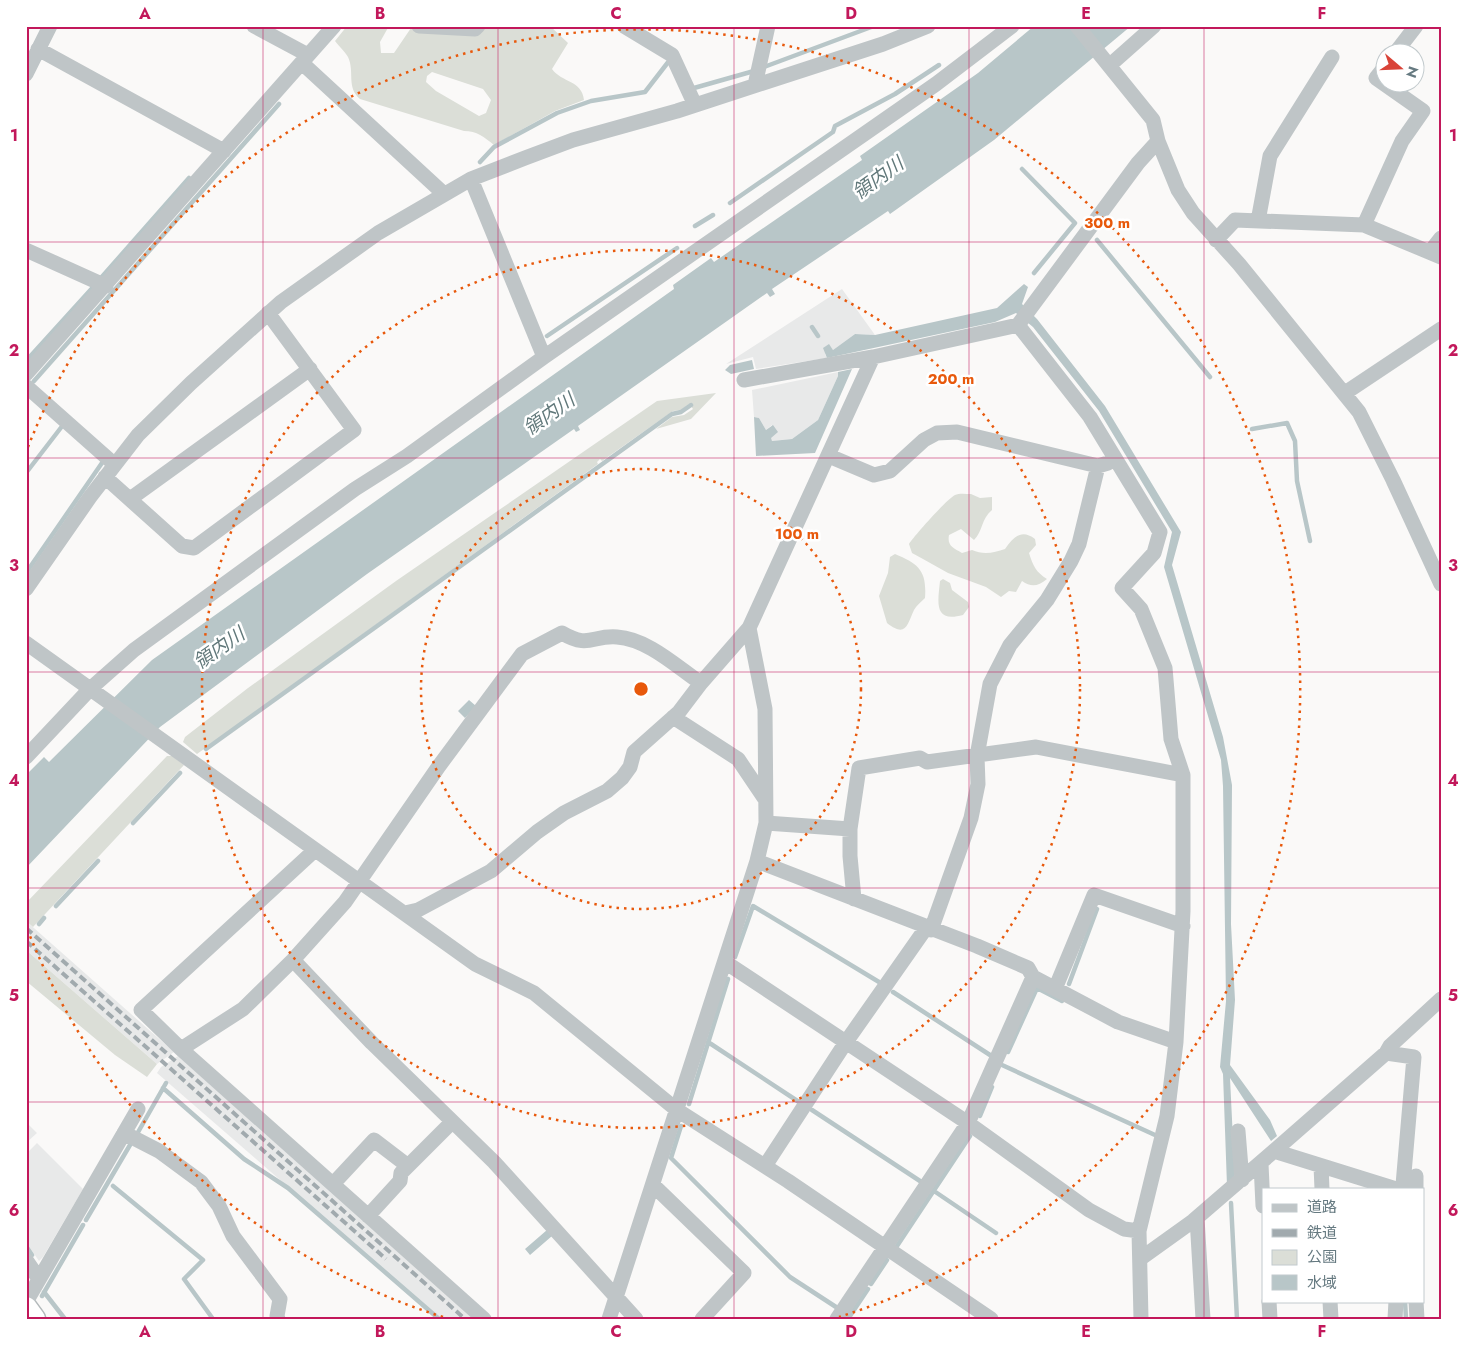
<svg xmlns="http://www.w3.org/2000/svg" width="1467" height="1345" font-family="Jost,'Noto Sans JP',sans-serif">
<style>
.built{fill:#e8e9e9}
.green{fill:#dbded7;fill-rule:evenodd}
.water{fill:#b8c6c8}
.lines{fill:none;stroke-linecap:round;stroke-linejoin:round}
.stream{stroke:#b8c6c8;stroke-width:4.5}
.highway-casing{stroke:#b3b9bb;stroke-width:25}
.minor{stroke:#bfc5c7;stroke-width:15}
.highway{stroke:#fff;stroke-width:22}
.rail{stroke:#a1aaae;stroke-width:4;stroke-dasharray:8 4;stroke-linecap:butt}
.grid{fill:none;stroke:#c2185b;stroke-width:1;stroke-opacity:0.55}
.ring{fill:none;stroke:#e8590c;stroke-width:2.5;stroke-dasharray:2.5 5}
.labels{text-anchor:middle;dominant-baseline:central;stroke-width:5;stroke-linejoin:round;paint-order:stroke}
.water-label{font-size:19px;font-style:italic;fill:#61787a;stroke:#fff}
.centre{fill:#e8590c;stroke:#fff;stroke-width:2.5}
.ring-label{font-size:15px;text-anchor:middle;font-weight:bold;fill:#e8590c;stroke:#fff;stroke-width:5;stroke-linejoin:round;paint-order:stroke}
.neatline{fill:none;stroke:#c2185b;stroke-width:2}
.grid-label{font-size:16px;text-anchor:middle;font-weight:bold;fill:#c2185b}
</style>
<rect width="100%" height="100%" fill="#faf9f8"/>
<!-- built -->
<path class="built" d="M842,289L875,335L855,334L833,350L829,345L825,354L827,358L756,369L753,357L726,364Z
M838,372V376L818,420L792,439L772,441L770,438L772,425L766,430L759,418L754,417L752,390Z
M26,921L174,1052L157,1064L26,950Z
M178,1056L475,1319H440L157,1073L161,1067Z
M26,1122L37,1133L26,1143Z
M37,1143L83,1189L43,1257L39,1261L26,1242V1154Z"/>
<!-- green -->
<path class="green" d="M347,26H389L380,42L381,53H394L411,28L416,31L483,26H550L568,43L552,69C562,83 582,80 584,100L555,111L494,145C484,137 477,131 464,131L360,99C346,87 355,72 348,57C345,52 339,46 335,41ZM432,72L483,89L491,100L486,113L479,116L436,91L426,82L427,76Z
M716,393L691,419L656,429L672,417L684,415L693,409L689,404L681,410L673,411L602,461L600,459L597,462L598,464L197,754L183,742L185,737L248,688L396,581L657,401Z
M971,494L980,498L992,497V510C981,519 983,531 974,540L961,529L949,535C947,546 953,548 962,553L972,550C983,555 994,553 1005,549C1014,536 1022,529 1035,539L1036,545L1029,553C1033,566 1036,572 1047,579C1038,586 1032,588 1022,581L1016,592L1009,591L1001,597L986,587L948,573L923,559L912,553L909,544C914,536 947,499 955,495C959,493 966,494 971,494Z
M895,554C919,564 927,571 925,598C921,602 916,606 914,610C907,625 906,638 887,623L879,596L888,573L890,557Z
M943,579L950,583L952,590L968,602L969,607L963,615C933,623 938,602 940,581Z
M167,756H172L184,765L33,927L26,921V903Z
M26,950L157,1064L147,1077L115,1055L26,981Z"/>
<!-- water -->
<path class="water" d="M1034,26H1131L994,140L890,214L888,211L772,289L775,294L770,297L767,293L578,426L580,430L576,432L574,429L367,574L160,727L26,868V775L44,757L49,762L152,660L674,289L673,285L711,258L714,262L862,160L860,156L978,73Z
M1024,284L1028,287L1022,304L1037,319L1105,406L1181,532L1172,565L1223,737L1232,785L1231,924L1235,1000L1230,1065L1270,1120L1277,1136L1271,1141L1230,1078L1235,1181L1227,1186L1223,1074L1220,1067L1226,1001L1223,786L1221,760L1164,567L1172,532L1099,411L1033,327L1016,313L995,322L827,358L823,348L829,344L833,350L855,334L875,335L997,308Z
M752,360L754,369L731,374L725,370L730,365Z
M852,369L815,453L756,456L754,417L759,418L766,430L773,425L778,432L771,438L772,441L792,439L818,420L838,376V372Z
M469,700L476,706L465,718L458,711Z
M547,1230L552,1236L530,1255L525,1249Z"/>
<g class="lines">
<!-- stream -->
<path class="stream" d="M764,67L874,26
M694,88L754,71
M480,162L494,147L557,113L591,101L645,92L669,61L670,62
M1022,169L1075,223L1034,273
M730,203L833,132L835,126L895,94L939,65
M695,226L713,215
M1097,240L1210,377
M100,279L189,178
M812,327L818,336
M547,336L677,248
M26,361L95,285
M34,381L279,104
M1252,429L1287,423L1295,441L1297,481L1310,541
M26,473L63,425
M26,573L104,460
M206,749L672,414L681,412L691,405
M133,823L180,773
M56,906L98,861
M39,924L44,918
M735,957L753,906L879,982
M1069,984L1097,909
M893,992L990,1055
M708,1042L799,1102
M1008,1052L1037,988L1062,1001
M1002,1065L1155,1135
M163,1088L244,1159L288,1188L439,1319
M689,1104L728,979
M812,1110L923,1183
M980,1116L992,1087
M681,1126L671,1158L790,1277L836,1307
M137,1134L166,1083
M113,1186L203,1260L184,1279L213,1319
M934,1191L996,1233
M1231,1203L1237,1319
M86,1220L130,1145
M26,1246L32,1255
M895,1249L970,1136
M871,1284L887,1260
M44,1292L65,1319
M42,1296L83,1225
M1405,1301L1406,1319
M848,1319L868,1289"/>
<defs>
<path id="highway" d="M26,1308L34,1319"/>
</defs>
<!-- highway casing -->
<use href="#highway" class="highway-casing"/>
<!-- minor -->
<path class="minor" d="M254,26L308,55
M419,26L475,29L478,26
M624,26L672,55L695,105
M1077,26L1153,120L1158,141L1178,190L1193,213L1239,264L1359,412L1393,480L1441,584
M38,49L224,151
M1396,52L1416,26
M302,63L443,193
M1110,65L1154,26
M26,74L50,26
M755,85L768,26
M471,179L544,357
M1258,221L1270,156L1332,57
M1364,225L1402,141L1423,111L1376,78L1384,68
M1216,240L1235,220L1364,225L1441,257
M26,250L106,286
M1430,252L1441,238
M1018,325L1090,417L1160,532L1154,553L1122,588L1141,609L1165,668L1171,739L1183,775V911L1176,1042L1167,1116L1139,1231L1141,1319
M26,374L334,26
M744,380L873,357
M26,386L114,464
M1345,393L1441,329
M829,456L874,475L890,471L924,440L937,433L957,432L1098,466L1108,463
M105,477L182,546L194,548L354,430L268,313
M130,499L310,369
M26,589L90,497L138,435L191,383L281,302L378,233L471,179L525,158L573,140L677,111L883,44L928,26
M26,643L475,964L534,993L677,1110L788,1181L991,1319
M673,717L738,759L765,799
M26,757L90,689L134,650L355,489L407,456L544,357L936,84L1012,26
M766,823L850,829L859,768L920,758L927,762L1036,747L1183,775
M850,829V856L854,899
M315,850L141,1010L181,1049L484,1319
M757,861L977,946L1028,968L1033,977L1118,1022L1176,1042
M405,913L418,910L491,871L537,832L564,813L607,791L622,778L630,767L634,752L679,712L701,683
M931,930L971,818L978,784L977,756L990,684L1010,645L1047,600L1071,561L1079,544L1098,466
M293,960L372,1043L494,1162L636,1319
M725,962L968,1123L1089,1210L1124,1229L1139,1231
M1055,989L1094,895L1183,926
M181,1049L243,1009L293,960L345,902L439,766L522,654L562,633C589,649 592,635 617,637C648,639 677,667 701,683L749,628L873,357L1018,325L1138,163L1158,141
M1386,1053L1414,1057L1403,1185
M1238,1131L1242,1180
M124,1133L159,1151L201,1182L219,1206L233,1236L280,1299L277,1316L278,1319
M1274,1151L1386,1053L1390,1046L1441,999
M1261,1164L1263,1206
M765,1166L846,1042L926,928
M1321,1166L1322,1189
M1416,1176V1189
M333,1184L374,1140L408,1166
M653,1185L744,1273L702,1319
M368,1216L400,1181L401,1173L452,1122
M1197,1218L1203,1319
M1140,1259L1193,1221L1274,1151L1396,1189
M26,1260L39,1279
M1269,1301L1270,1319
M1330,1301L1331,1319
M1416,1301L1417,1319
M26,1302L138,1109
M609,1319L757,861L766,823L765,709L749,628
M837,1319L968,1123L1033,977
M1395,1319L1396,1301"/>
<!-- highway -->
<use href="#highway" class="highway"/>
<!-- rail -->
<path class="rail" d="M26,928L465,1319
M26,941L386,1259"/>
</g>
<!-- grid -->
<path class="grid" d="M263,26V1319M498,26V1319M734,26V1319M969,26V1319M1204,26V1319M26,242H1441M26,458H1441M26,672H1441M26,888H1441M26,1102H1441"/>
<!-- distance rings -->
<g class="ring">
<circle cx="641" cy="689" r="220"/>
<circle cx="641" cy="689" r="439"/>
<path d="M443 1317A659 659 0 0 1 28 931M28 447A659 659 0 1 1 839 1317"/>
</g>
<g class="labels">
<!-- water labels -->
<g class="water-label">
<text transform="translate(878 178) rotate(-36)">領内川</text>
<text transform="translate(549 414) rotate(-35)">領内川</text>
<text transform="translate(219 648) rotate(-35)">領内川</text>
</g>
</g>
<circle cx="641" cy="689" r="8" class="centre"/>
<g class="ring-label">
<text x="1107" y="228">300 m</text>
<text x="951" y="384">200 m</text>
<text x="797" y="539">100 m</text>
</g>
<!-- border -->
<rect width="1467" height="1345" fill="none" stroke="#ffffff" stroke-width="55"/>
<!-- legend -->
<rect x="1262" y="1188" width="162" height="115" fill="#ffffff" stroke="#c2cacd"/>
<rect x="1272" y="1204" width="25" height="8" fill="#bfc5c7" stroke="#c2cacd"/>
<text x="1307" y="1212" font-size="15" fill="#667a81">道路</text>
<rect x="1272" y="1229" width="25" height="8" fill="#a1aaae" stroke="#c2cacd"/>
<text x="1307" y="1238" font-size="15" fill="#667a81">鉄道</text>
<rect x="1272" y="1250" width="25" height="15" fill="#dbded7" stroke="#c2cacd"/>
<text x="1307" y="1262" font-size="15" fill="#667a81">公園</text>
<rect x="1272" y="1275" width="25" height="15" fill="#b8c6c8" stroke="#c2cacd"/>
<text x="1307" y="1288" font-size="15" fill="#667a81">水域</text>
<!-- north arrow -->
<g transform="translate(1400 68) rotate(109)"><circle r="24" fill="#ffffff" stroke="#c2cacd"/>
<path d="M0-4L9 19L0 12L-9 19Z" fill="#d94338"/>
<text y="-8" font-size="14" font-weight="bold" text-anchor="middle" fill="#667a81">N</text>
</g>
<rect x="28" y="28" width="1412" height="1290" class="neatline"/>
<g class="grid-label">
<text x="145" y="19">A</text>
<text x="380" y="19">B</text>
<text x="616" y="19">C</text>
<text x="851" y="19">D</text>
<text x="1086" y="19">E</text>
<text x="1322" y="19">F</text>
<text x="14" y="141">1</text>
<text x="1453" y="141">1</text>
<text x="14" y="356">2</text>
<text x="1453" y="356">2</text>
<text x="14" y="571">3</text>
<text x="1453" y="571">3</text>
<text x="14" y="786">4</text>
<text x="1453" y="786">4</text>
<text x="14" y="1001">5</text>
<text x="1453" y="1001">5</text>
<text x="14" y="1216">6</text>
<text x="1453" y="1216">6</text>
<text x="145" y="1337">A</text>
<text x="380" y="1337">B</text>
<text x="616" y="1337">C</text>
<text x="851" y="1337">D</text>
<text x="1086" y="1337">E</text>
<text x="1322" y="1337">F</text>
</g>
</svg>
